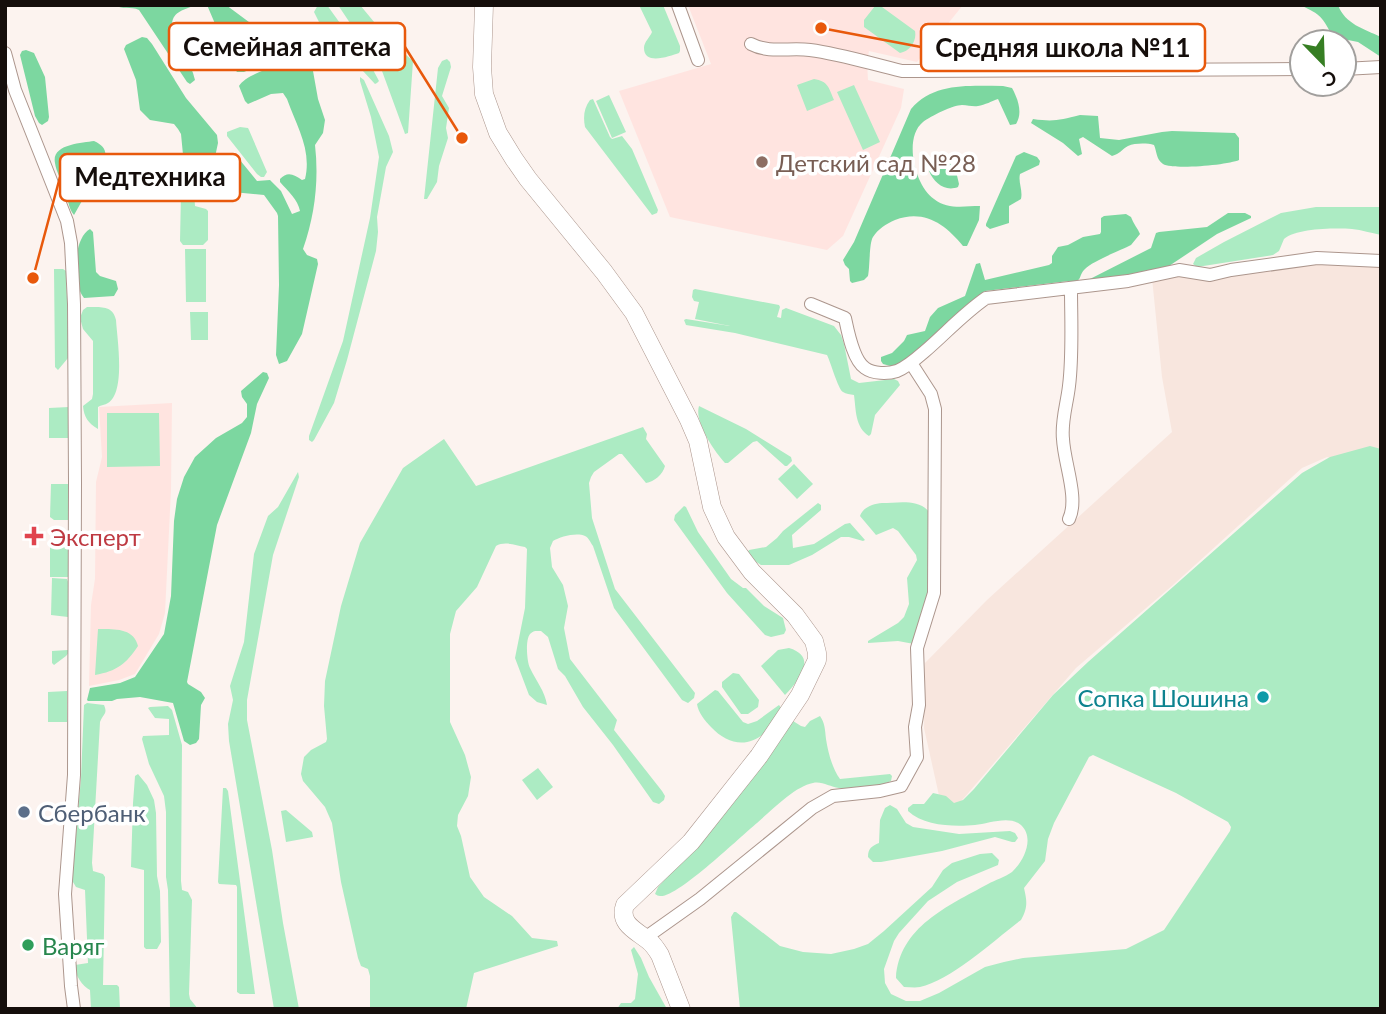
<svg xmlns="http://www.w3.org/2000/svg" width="1386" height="1014" font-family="Lato,sans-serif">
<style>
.built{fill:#f8e6de}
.education{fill:#ffe4e0}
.green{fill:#acebc3}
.forest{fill:#7cd7a0}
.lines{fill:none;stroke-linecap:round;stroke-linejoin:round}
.street-casing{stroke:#ac968d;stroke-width:14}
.secondary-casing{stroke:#ac968d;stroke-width:19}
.street{stroke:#fff;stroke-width:12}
.secondary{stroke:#fff;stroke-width:18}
.education-dot{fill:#8d6e63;stroke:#fff;stroke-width:2.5}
.health-dot{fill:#e0444e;stroke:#fff;stroke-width:2.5}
.culture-dot{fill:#0f9aa8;stroke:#fff;stroke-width:2.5}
.service-dot{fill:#5c6f8a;stroke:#fff;stroke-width:2.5}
.leisure-dot{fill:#2e9e5b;stroke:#fff;stroke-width:2.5}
.labels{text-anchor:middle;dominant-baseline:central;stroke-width:7;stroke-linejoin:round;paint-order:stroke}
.education-label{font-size:24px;fill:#785e54;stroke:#fff;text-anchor:start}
.health-label{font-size:24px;fill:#be3a42;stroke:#fff;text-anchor:start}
.culture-label{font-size:24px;fill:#0d838f;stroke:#fff;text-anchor:end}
.service-label{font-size:24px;fill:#4e5e75;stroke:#fff;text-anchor:start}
.leisure-label{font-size:24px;fill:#27864d;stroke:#fff;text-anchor:start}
.leader{fill:none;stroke:#e8590c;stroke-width:2.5}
.callout-dot{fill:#e8590c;stroke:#fff;stroke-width:2.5}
.callout{fill:#fff;stroke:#e8590c;stroke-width:2.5}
.callout-label{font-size:26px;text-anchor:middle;font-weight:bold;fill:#150e0b}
</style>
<rect width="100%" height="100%" fill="#fcf3ef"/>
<!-- built -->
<path class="built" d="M1320,253L1381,261V471L1327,457L1302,468L1173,585L1076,668L957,806L940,800L924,728L925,663L987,600L1172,432L1162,377L1152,278Z"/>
<!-- education -->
<path class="education" d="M688,5H963L917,62L869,51L867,62L868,80L904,89L901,108L843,236L827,250L670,217L619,91L711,64Z
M172,403L171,490L165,613L159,634L135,674L119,680L89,686L91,605L95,579L96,482L102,457L99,407Z"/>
<!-- green -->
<path class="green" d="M318,5H327C344,30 366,54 379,81L377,83L375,84L350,57L330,44L314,12Z
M338,5H360L389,40L413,61L408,133L405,134L404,131L382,71Z
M639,5H663L680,46V51L679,53C670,56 644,66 644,48C644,42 650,37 652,32Z
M875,6L882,7L915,31C917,41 910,51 900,53L864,27V20Z
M447,59L450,62L451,67L442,96L449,108L446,128L448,138L439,166L437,182L427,199H424L438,68L442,61Z
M360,77L364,80L389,136L393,152L386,167L377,217L378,232L376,251L347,360L334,403L314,440L312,442L309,440V436L343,341L370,218L379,157L371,117L360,81Z
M814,79C828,81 829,88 834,100L807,111L797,85Z
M854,85L880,142L863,150L837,92Z
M609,95L626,132L612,138L596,101Z
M593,99L610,137L612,139L622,136L632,149L658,210L657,213L652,215L585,127C583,117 584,108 590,100Z
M240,127L248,128L249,130L267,172L264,177H261L257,174L227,136V132Z
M183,191H194L195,206L206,209L208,211V240L203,245H183L180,241L181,194Z
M1316,207H1381V235C1371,233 1362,230 1352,229C1335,228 1297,228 1284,239L1279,251L1273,255L1197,267L1193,264L1196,258L1224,242L1281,213Z
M185,249H206V302H186Z
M54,269H63L66,271L69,354L68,358L58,370L55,367Z
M695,289L779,305L780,307L777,317L781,318L782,310L786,308L834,326L841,335L844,344L851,379L859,383L894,379L898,381L900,385L875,415L871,434L869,436C855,427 856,410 854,395C850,394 846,394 843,392C838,389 831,363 827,355L735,333L686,325L684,320L686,319L730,326L695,319L699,302L694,301L692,297L693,290Z
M87,307C100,307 113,305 116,320C117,338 126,392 108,403C105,405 101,405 98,407V429C88,423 84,417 83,406L92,399L93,394V341L83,329L80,318L83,310Z
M208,312V340H191L190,312Z
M699,406L746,429L791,457L792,461L787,466H785L757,441L753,442L728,463H725C714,451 694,422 699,406Z
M69,407V438H49V408Z
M107,413H159L160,466L107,467Z
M643,427L647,434L646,439L665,466C663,474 654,482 646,483L622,454H619L594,472L591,477L589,483L592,518L615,589L695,693L694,698L688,703L682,700L614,608L593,546C590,542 589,538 585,536C576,532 560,537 553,541L550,548L552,567L563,585L568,606L564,628L570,659L617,720L614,730L662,791L665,796L664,800L659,804L653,802L613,745L583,707L565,676L558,669L548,637L541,631C536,631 534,630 530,634C525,640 527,662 530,668C536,681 545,691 547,705L537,702L529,695L515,658L525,608L527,549L525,547C516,545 504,541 496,546L477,587L456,611L450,634V722L465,755L471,777L468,796L458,815L457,826L461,836L470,877L484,897L512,916L532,938L557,941L558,946L474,973L466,1009H370V976L368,969L361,966L358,958L341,882L332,823L325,807L303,781L301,774L304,757L311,750L326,742L327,739L324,706L325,681L341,606L360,543L403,468L444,439L476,486Z
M1370,446L1381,449V1009H740L731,917L734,912H736L780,946L803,952L831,954L854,949L868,944L884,931L932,887L943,870L952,863L980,854L992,853L999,860L998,865L957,882L928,901L899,933L894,941L884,969L885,983L891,994L906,1001H920L939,993L985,967L1004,962L1023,958L1126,949L1164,930L1230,831L1231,827L1228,822L1176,793L1093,755L1089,757L1054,823L1048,839L1045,861L1024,888C1027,901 1028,908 1021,920C996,939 950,981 920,987C915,988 909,987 904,987L896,978C899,927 948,906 988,884C995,880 1005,877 1012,872C1024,861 1035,838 1021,825C1009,815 988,824 975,825C954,827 924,826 908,811V808L913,804H924L933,793L946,796L954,803L963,800L974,789L1053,695L1088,662L1302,473L1330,457Z
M794,464L813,484L797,499L778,479Z
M298,472L299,477L273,555L247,700V720L272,850L283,923L299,1009H274L229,741L228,724L233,700L230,686L244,642L254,554L268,516L278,507Z
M51,484H69V520H54L50,517Z
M818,503L821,505V510L792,535L793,548L814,544L845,524L850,523L865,540L863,541L849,537H841L812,555L789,565H761L746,555L749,550L766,547L777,538L783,531Z
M882,503C898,503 919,498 930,513V590L914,644L898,641L868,643V641L898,623L904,617L909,604L907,578L917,560L916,555L898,531L893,528L876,535L860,516C863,507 873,504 882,503Z
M684,506L686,507L698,532L731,579L743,588H746L764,606L783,618L786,630L784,634L771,637L765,635L727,593L674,520L675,515Z
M50,547H71V577H50Z
M52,578L67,579L70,587V651L66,656L54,665L52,663V651L68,650V617L51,615Z
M98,629C114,629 134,628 138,646C126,664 117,671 95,675Z
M789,648C819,657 798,681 785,695L761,666L778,650Z
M733,673L739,674L759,700L758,707L748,714H741L722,687V682Z
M715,690L718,691L743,722L748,724L757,721L779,705L782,709C778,715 774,723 769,728C751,749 729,746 711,727C705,721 698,712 697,704Z
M67,691V722H48V692Z
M87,703L104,705C108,714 103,714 100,722L92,863L93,871L103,874L105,877L103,985H117L119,987L120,1009H91L90,990C82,986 74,974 75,965L88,963L85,890L76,887L73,882V868L81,778L84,705Z
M168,706L172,710L182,745L181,881L182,890L188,892L192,900L189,994L190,999L198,1009H170L168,890L166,877V812L164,796L149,764L142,739L143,736L169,735V719L155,718L148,708L150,707Z
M820,716C825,723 825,730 826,739C828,752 832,768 840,779L890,774L892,776L891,781C875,788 857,791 839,788C830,787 822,781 813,783C795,786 771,811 757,823C741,836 676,899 660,896C658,896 657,895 655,894L658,887L715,826L769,747L793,721L801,726L805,727L810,721Z
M538,768L553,787L537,800L522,780Z
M138,774L147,785L154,800L156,813L157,876L160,891L161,942L157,949H146L144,947V870L131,867L133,803L135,776Z
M223,788H226L228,791L255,994H240L237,992V887L236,885L219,884L218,882Z
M890,805L897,809L906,823L913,827L959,834L1010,831L1015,833L1018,838L1015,842H1012L995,837L942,851L881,862H873L868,857C868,848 872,846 879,843L880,820L885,808Z
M286,810L312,832L313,837L286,842L281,811Z
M634,947L641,958L649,977L667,1009H617L621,1003H631L635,999L638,974L631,950Z"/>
<!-- forest -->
<path class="forest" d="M114,5H195C185,10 173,11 172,24L193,73L195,80L190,84L187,82L139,10C131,6 122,10 114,5Z
M207,5H226L269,37L283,44L287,50L283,55L244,72H237L234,68Z
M1300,5H1338C1345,24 1364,29 1381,37V57L1358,42L1333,37C1322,17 1322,15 1300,5Z
M142,37L147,38L152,44L186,98L217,135L218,143L215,157L200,161L191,171L186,170L184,165L181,134L178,129L174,124L150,120L140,110L136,80L124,49L126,45Z
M26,50L34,53L45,77L49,117L48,121L42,125L39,123L35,116L20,55L22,51Z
M297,60L305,62L311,67L313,71L318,99L325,120L323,133L315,145C319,180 315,215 303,249L307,255L317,259L318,264L302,334L287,361L279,364L276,355L279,285L278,216L277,213L264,195L222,191C219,174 219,163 235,154L257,181L270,180L281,191L292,214L300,211C298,200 288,191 280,182V179C287,171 294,174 302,180L305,179C312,150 297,127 287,99L283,93L271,94L248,104L245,101L239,86C247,73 282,64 297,60Z
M1003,86L1012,88C1018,99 1023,113 1016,124L1010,125L998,99C992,101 985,105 978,106C973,107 968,105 962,105C953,105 931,116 923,122C903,138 915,186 934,199C948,210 964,206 980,206L979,220L967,246H963C945,224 924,209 895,220C886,224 878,229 873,237C869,243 870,267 868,276L864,280L852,283L850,281L849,269L845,265L843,260L854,242L911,109C934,82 970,86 1003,86Z
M1080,115L1098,116L1100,138L1119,140L1162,132L1172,131L1235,133L1239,138V160C1228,165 1173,170 1163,164C1156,159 1157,152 1154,145C1147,143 1135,143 1128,146C1122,149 1120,154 1112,156L1083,137L1079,139L1082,154L1078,156L1063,143L1031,123L1033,119C1054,122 1060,120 1080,115Z
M94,141C103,145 107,150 105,160L74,215C68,208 68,198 65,189C62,181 56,172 55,163C51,144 82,143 94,141Z
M1024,152L1037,157L1040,161L1039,165L1020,174C1018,182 1023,190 1021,199L1009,206V223L990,229L986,226V224L1016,156Z
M949,163L955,167L959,184L958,187C945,192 934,183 929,171L932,167Z
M1228,213H1245L1251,216V218L1217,234L1163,270L1088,280L1151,248L1156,233L1159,232L1207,227Z
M1126,214L1131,217C1133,223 1138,229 1140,234L1131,245C1121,250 1091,262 1085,269C1077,277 1084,282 1069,281L985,291L964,307L909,361L894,367L883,364L881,361V357L892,353L904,341L907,335L925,331L930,317L938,308L965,296L976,264L980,263L985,280L1049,265L1052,263V256L1058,247L1068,245L1083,237L1100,234L1101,232V218L1104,216Z
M90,229L93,232L96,272L100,276L116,281L118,289L114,296L84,298C72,284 73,238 90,229Z
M263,372L267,373L269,378L257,404L251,433L217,525L187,682L188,684L201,692L205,698L201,705L199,739L196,743L190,745L184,741L173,703L140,697L117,699L112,701H88L87,700L90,688L120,683L135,677L164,634L171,596L174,521L177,499L184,477L195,457L216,438L242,423L247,417V404L242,397L241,391Z"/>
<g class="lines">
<defs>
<path id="street" d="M678,5L698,60
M751,44C770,54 790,47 810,50C841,54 872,64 902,71H913L1302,69
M5,53L15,90L67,221L71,243L74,304L75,483L74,775L65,894L71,986L74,1009
M1344,69L1381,67
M811,304L845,318C848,332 853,360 865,368C873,374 888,374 897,371C907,367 916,359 924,352C945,334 963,314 986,298L1128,281L1179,270L1210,275L1231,270L1317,258L1381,261
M1069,519C1079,498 1064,463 1063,439C1061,421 1067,404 1069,386C1073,354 1071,320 1071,288
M645,938L700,899L812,808L833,796L880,791L901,786L917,757L915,727L919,705L917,648L934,593L935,409L931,394L911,363"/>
<path id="secondary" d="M484,5L482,67L484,94L498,133L514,159L528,179L604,272L634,313L689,420L698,441L712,507L726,537L752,572L795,615L814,641L817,653V660L800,695L759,756L691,842L625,905C618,924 637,931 649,941C654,945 657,950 660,955L681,1009"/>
</defs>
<!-- street casing -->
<use href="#street" class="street-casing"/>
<!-- secondary casing -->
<use href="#secondary" class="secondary-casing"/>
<!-- street -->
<use href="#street" class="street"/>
<!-- secondary -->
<use href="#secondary" class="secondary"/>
</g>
<!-- markers -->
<circle class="education-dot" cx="762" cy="162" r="7"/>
<path class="health-dot" d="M30.5 525.5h7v7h7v7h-7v7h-7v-7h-7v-7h7z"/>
<circle class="culture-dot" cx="1263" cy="697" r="7"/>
<circle class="service-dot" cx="24" cy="812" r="7"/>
<circle class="leisure-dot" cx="28" cy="945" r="7"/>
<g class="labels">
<!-- education labels -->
<g class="education-label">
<text x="776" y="162">Детский сад №28</text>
</g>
<!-- health labels -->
<g class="health-label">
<text x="50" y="536">Эксперт</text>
</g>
<!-- culture labels -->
<g class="culture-label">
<text x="1249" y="697">Сопка Шошина</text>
</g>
<!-- service labels -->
<g class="service-label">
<text x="38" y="812">Сбербанк</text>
</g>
<!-- leisure labels -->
<g class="leisure-label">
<text x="42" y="945">Варяг</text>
</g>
</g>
<!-- callouts -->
<path class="leader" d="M462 138L405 47M821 28L921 47M33 278L60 177"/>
<g class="callout-dot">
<circle cx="462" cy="138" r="7"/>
<circle cx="821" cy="28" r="7"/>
<circle cx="33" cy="278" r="7"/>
</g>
<g class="callout">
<rect x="169" y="23" width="236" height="47" rx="7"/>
<rect x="921" y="24" width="284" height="47" rx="7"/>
<rect x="60" y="154" width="180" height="47" rx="7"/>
</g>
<g class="callout-label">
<text x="287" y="56">Семейная аптека</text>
<text x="1063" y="57">Средняя школа №11</text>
<text x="150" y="186">Медтехника</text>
</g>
<!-- border -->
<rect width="1386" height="1014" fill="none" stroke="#150e0b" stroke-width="14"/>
<!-- north arrow -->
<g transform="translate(1323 63) rotate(157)"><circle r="33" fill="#ffffff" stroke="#a19f9d" stroke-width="2"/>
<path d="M0-5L12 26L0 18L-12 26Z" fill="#367e23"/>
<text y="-10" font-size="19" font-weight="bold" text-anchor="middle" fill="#150e0b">С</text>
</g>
</svg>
